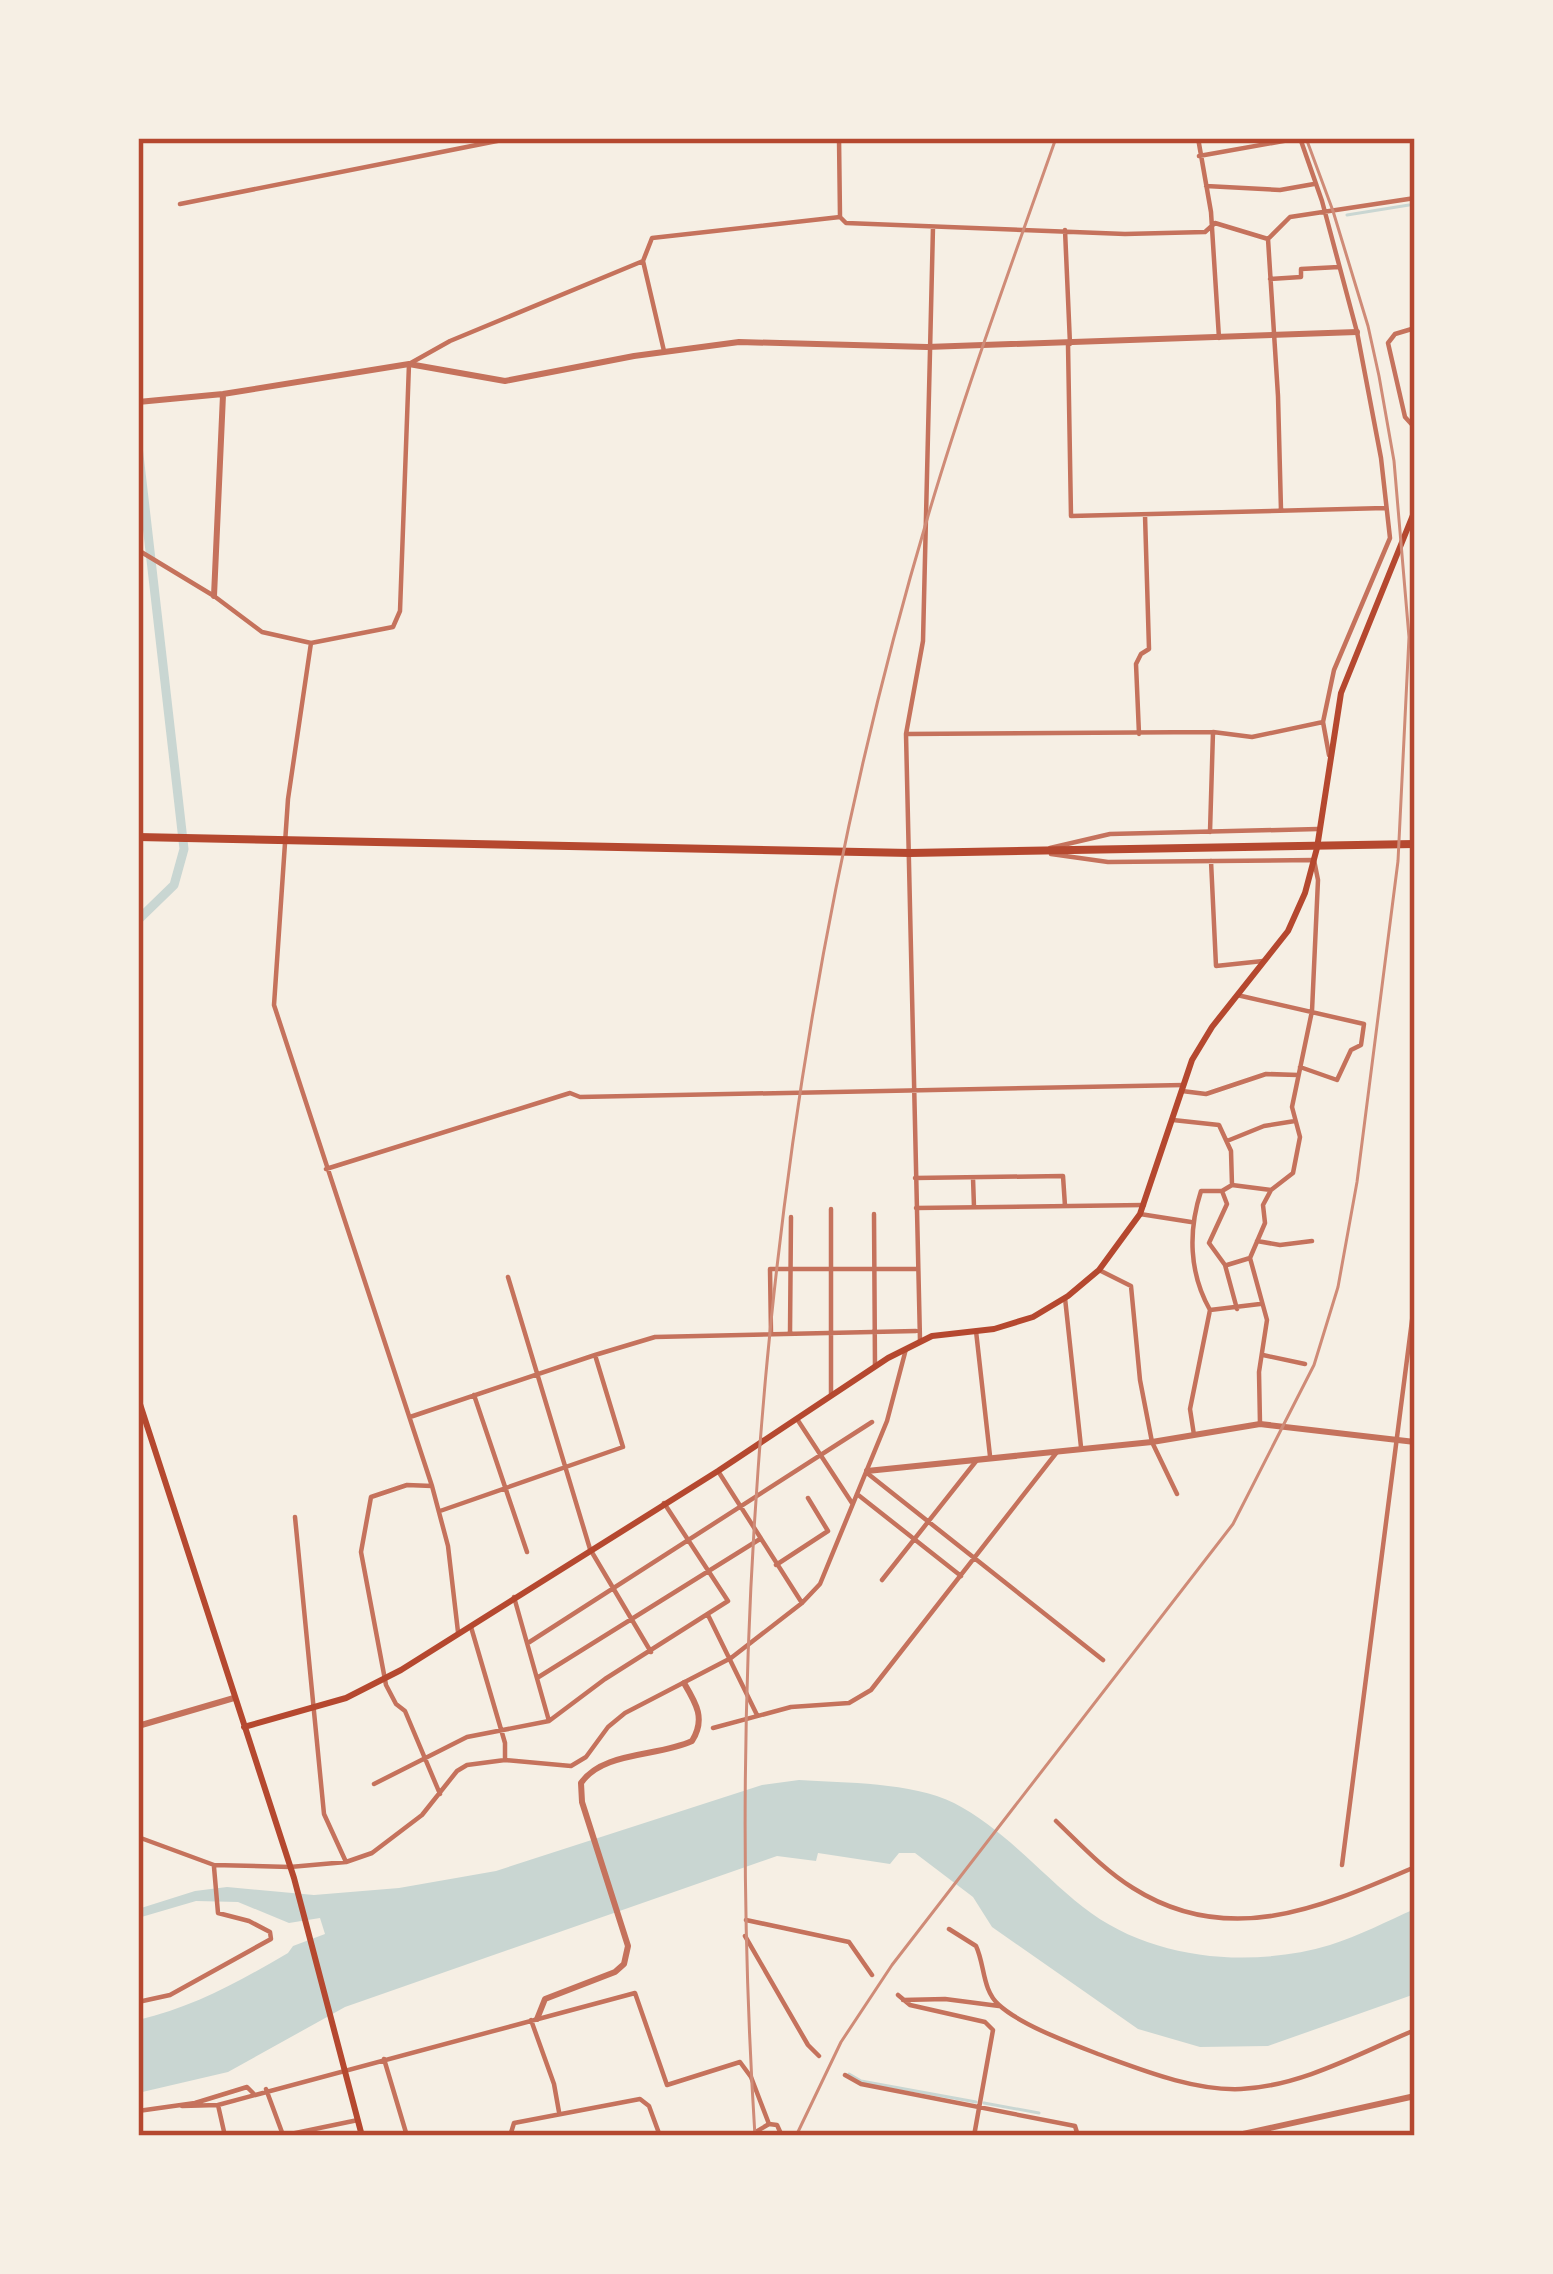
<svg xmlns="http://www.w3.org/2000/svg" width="1553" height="2274" font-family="Raleway,sans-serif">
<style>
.water{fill:#c9d6d2}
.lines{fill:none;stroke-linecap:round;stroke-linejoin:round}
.stream{stroke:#c9d6d2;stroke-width:3}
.canal{stroke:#c9d6d2;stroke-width:9}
.minor{stroke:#c5725c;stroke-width:4.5}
.tertiary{stroke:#c5725c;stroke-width:6}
.secondary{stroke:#b5482f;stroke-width:6}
.primary{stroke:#b5482f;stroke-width:8}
.rail{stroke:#cf8b77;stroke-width:3}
.neatline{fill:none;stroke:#b5482f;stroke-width:4.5}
</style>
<rect width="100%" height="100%" fill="#f6efe4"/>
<!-- water -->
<path class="water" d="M799,1780C846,1783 911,1782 954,1803C1003,1828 1041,1874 1083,1907C1150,1960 1249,1969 1330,1945C1359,1936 1387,1921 1415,1909V1994L1268,2046L1200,2047L1138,2029L992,1927L973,1897L915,1853H899L890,1864L818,1853L816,1861L777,1856L345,2007L228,2072L138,2093V2020C194,2007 238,1982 288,1953L293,1946L325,1934L320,1918L289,1923L238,1902L196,1901L138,1918V1909L195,1891L227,1887L314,1895L399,1888L496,1871L762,1785Z"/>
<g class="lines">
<!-- stream -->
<path class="stream" d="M1347,215L1409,205
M849,2074L861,2081L976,2102
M984,2103L1039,2113"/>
<!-- canal -->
<path class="canal" d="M138,446L184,849L174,885L138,920"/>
<!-- minor -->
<path class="minor" d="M839,138L840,217L846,223L1125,234L1205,232L1215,223L1268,239
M1198,138L1211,212L1219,338
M1300,138L1322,201L1357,332L1381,458L1390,538L1334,670L1323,722L1329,755
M1199,156L1300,138
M1206,186L1280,190L1314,184
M180,204L512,138
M1065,230L1070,344
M1270,279L1301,277V269L1339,267
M1415,328L1395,334L1388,343L1405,417L1415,428
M1068,344L1071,516L1385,508
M664,351L643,261L652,238L840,217
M1281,510L1278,396L1268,239L1290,217L1415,198
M138,550L214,596L262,632L311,643L393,627L400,611L409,364L450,341L643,261
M311,643L288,799L274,1005L432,1486L448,1546L458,1632
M906,734L1213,732L1252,737L1323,722
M1139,734L1136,664L1141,654L1149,649L1145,515
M1210,832L1213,732
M1050,848L1110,834L1318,829
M1051,854L1108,862L1314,860L1318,880L1312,1011L1292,1107L1300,1137L1293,1173L1271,1190L1263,1205L1265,1223L1250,1258L1267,1320L1259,1372L1260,1424
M1211,861L1216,966L1263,961
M1237,995L1364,1024L1361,1045L1351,1050L1337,1080L1300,1067
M1182,1091L1206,1094L1266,1074L1298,1075
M1173,1120L1219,1125L1231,1151L1232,1185
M1227,1141L1264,1126L1295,1121
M326,1169L570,1093L580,1097L1184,1085
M915,1178L1063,1176L1065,1206
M973,1178L974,1207
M1222,1191L1227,1204L1209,1243L1225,1265L1237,1309
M916,1208L1144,1205
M831,1209V1396
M874,1214L875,1367
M1140,1214L1191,1222
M1257,1241L1280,1245L1312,1241
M1227,1265L1250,1258
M1099,1270L1131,1286L1140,1380L1152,1442L1177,1494
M508,1277L590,1549L651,1652
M1065,1298L1081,1447
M1210,1310L1260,1304
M976,1331L990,1456
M771,1333L770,1269H916
M790,1334L791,1217
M920,1340L906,734L923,641L933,227
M595,1355L655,1337L916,1331
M1263,1355L1305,1364
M474,1395L527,1552
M410,1417L595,1355L623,1447L440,1511
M797,1419L852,1503
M1194,1435L1190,1409L1210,1310C1189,1273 1188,1231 1201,1191H1222L1232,1185L1271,1190
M718,1471L802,1603
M867,1473L1103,1660
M432,1486L407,1485L371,1497L361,1552L386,1685L396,1704L405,1711L440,1794
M857,1494L961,1576
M295,1517L324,1814L346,1862
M776,1565L828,1531L808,1498
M882,1580L977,1460
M514,1597L549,1721L605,1679L728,1601L664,1503
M708,1615L757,1715
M471,1627L505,1743V1760
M528,1643L872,1422
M537,1678L760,1539
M713,1728L791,1707L849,1703L871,1690L1057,1452
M374,1784L467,1737L549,1721
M1056,1821C1080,1844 1104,1870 1133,1888C1229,1949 1322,1907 1415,1867
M138,1837L214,1865L290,1867L346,1862L372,1853L422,1815L457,1771L467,1765L505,1760L571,1766L586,1757L608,1727L625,1713L731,1658L802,1603L820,1584L887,1421L906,1349
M1342,1865L1415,1297
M746,1920L849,1942L872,1975
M949,1929L976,1946C985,1965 982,1990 999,2005C1021,2025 1070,2043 1098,2054C1142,2070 1194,2091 1241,2089C1302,2086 1360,2053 1415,2030
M745,1936L808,2045L819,2056
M898,1995L910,2005L985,2022L993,2030L974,2136
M903,2000L945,1999L999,2006
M138,2002L170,1995L271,1939L270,1932L249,1921L218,1913L214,1867
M531,2020L554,2084L559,2112
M384,2059L407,2136
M845,2075L861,2084L1075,2126L1078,2136
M266,2089L283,2135
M182,2106L218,2105
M138,2111L195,2103L247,2087L253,2093
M225,2136L218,2105L635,1993L667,2085L740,2062L751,2077L769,2124
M281,2136L358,2120
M510,2136L514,2123L640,2099L649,2106L660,2136
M749,2136L769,2124L777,2125L782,2136"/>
<!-- tertiary -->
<path class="tertiary" d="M138,402L223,394L409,364L505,381L634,356L739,342L927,347L1357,332
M214,596L223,395
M867,1471L1152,1442L1260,1424L1415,1442
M138,1726L234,1698
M537,2019L545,1999L615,1972L624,1964L628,1946L582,1802L581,1783C603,1751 658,1757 692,1741C706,1719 696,1703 684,1683
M1234,2136L1415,2096"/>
<!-- secondary -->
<path class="secondary" d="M138,1398L294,1878L362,2136
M244,1727L346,1698L401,1670L718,1471L888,1358L932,1336L994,1329L1033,1317L1068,1296L1099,1270L1140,1214L1192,1060L1212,1027L1288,931L1305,893L1317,848L1341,693L1415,510"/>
<!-- primary -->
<path class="primary" d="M138,837L910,853L1415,844"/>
<!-- rail -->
<path class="rail" d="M755,2136C721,1601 775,1030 928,516C966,388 1012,263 1056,138
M796,2136L841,2042L892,1965L1233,1524L1314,1365L1338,1287L1357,1182L1398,861L1409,637L1394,461L1379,376L1368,326L1333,211L1306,138"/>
</g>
<!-- border -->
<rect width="1553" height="2274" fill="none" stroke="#f6efe4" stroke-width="282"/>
<rect x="141" y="141" width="1271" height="1992" class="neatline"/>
</svg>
